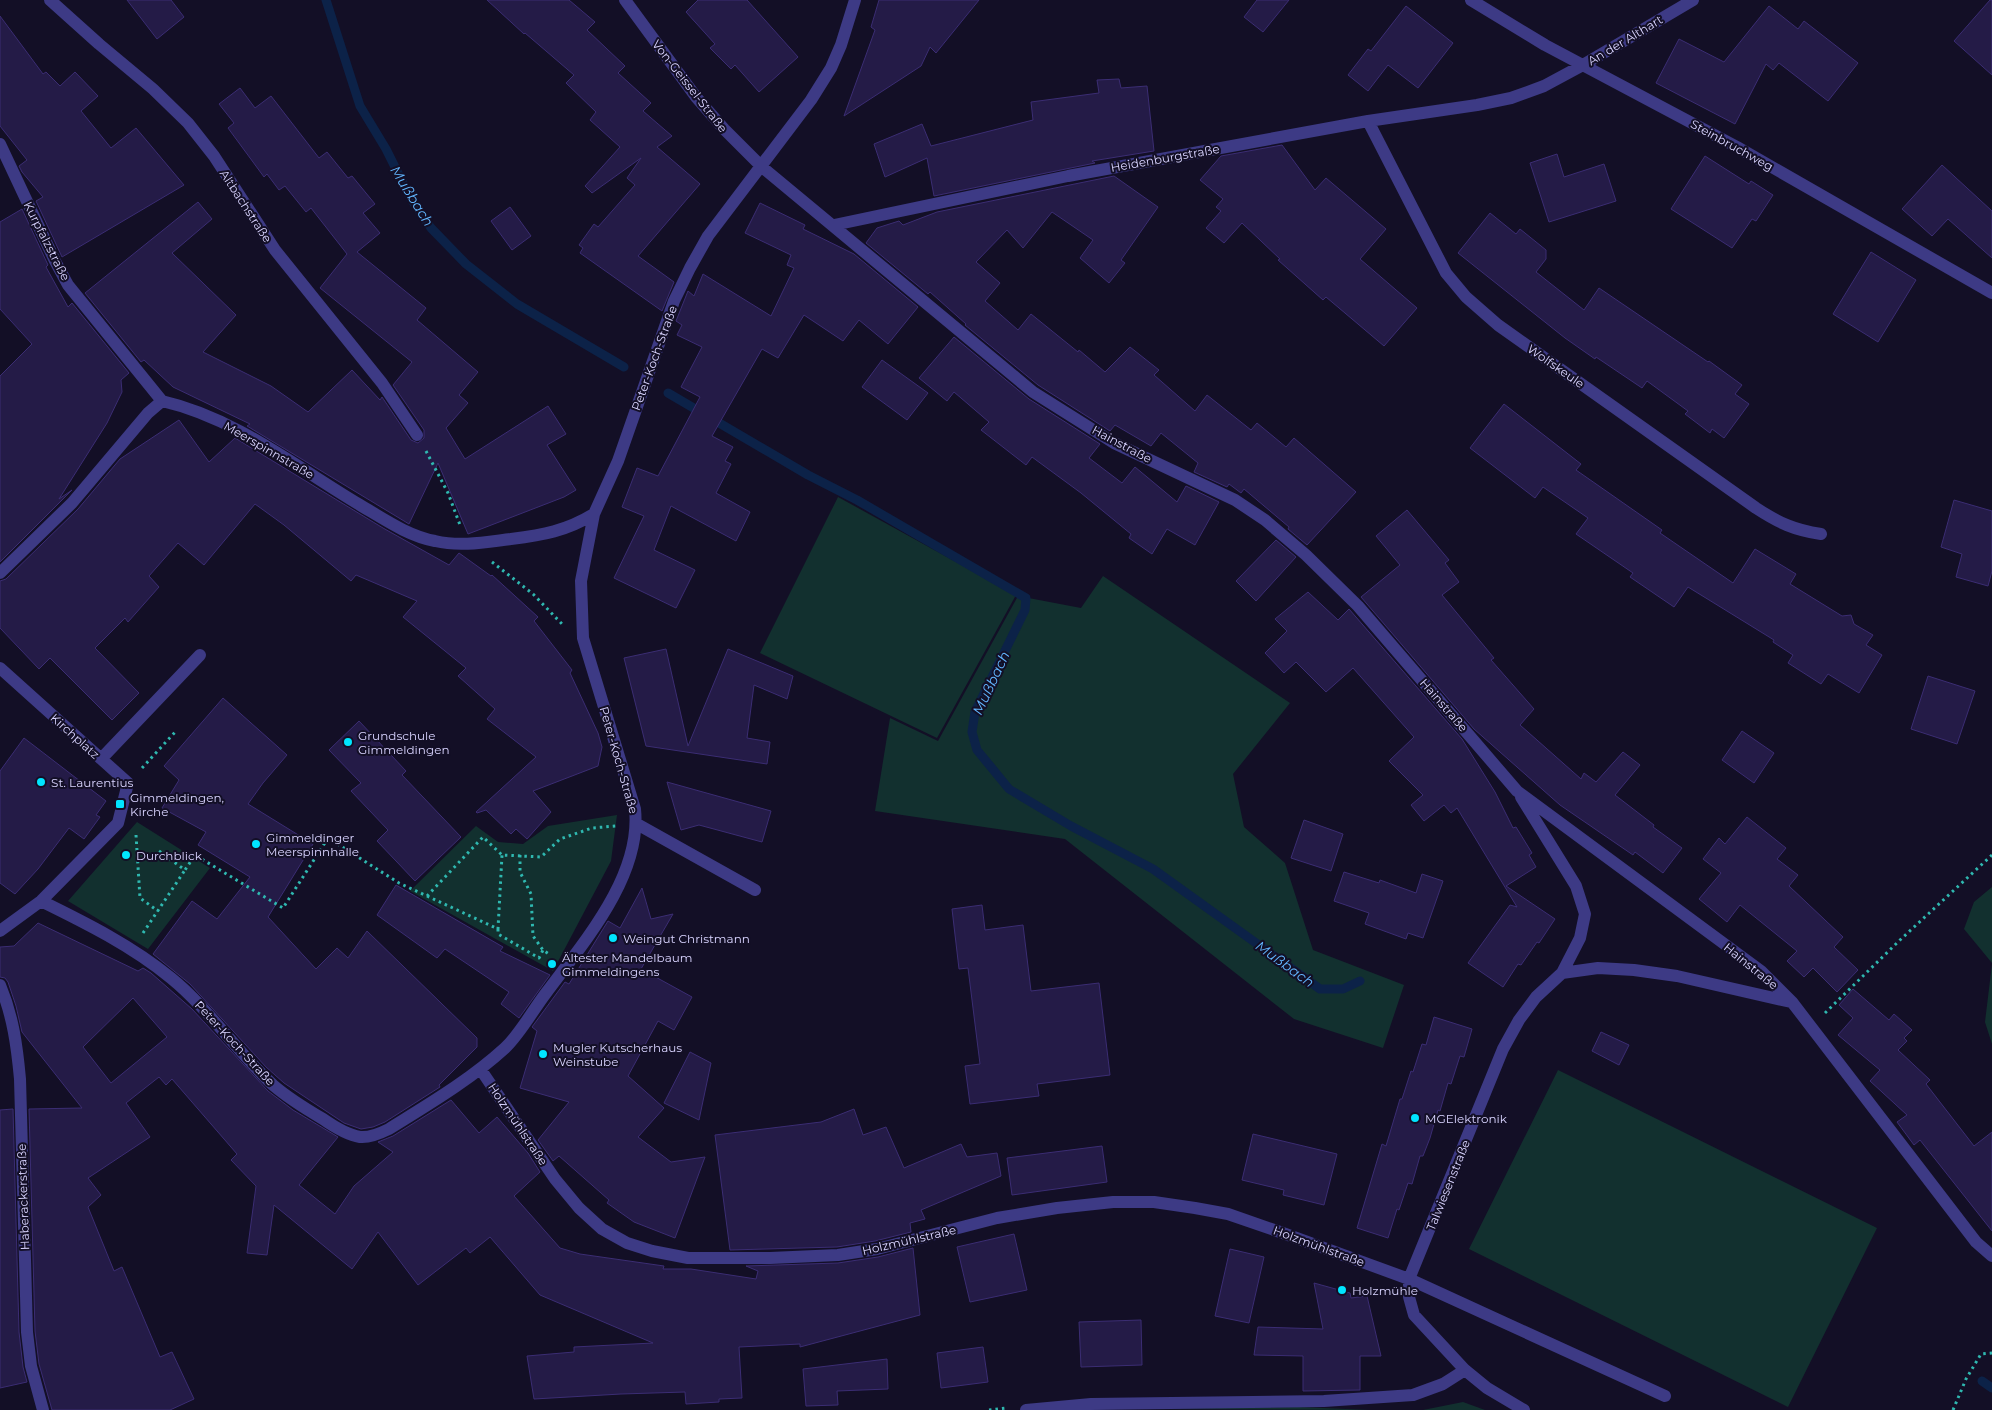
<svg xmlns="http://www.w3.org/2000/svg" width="1992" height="1410" font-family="Montserrat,sans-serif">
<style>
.green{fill:#12302f}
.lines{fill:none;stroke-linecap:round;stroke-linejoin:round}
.stream{stroke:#0c2248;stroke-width:9}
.building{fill:#241b47;stroke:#3b2d73;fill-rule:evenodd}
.path{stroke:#2fb8b0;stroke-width:3;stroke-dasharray:2.5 4;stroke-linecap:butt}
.minor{stroke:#3d3a85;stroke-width:12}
.poi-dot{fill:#00e5ff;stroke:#130f26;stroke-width:2}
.labels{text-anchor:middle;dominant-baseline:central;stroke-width:4;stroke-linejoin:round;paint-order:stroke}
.street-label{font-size:12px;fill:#d9d4ff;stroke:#130f26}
.poi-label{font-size:12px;fill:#d9d4ff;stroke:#130f26;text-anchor:start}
.water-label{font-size:14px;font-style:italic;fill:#62b6ff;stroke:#130f26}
</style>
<rect width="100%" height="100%" fill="#130f26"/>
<!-- green -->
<path class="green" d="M838,497L1016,595L937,738L760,653Z
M1103,576L1290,703L1233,774L1244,827L1285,863L1313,950L1404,985L1383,1048L1294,1019L1065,839L875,811L890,718L938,741L1018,596L1081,608Z
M617,815L611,861L553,971L410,891L476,826L498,842L523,844L548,826Z
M137,822L210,868L148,949L68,901Z
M1992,887V963L1964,929L1974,902Z
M1992,964V1044L1985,1022Z
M1558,1070L1877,1228L1788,1407L1469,1249Z
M1463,1402L1485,1410H1423Z
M1298,1407L1370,1410L1149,1409Z"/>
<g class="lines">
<!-- stream -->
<path class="stream" d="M326,0L360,106L386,149L411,199L431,228L466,264L517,304L624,367
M668,393L808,475L857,500L1026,598L1025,610L975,712L972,732L977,750L1009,789L1071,826L1153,869L1320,989H1343L1360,981
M1982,1381L1992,1388"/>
</g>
<!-- building -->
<path class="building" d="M127,0H171L184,17L157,39Z
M487,0H569L595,22L587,30L625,66L618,73L651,103L643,111L672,136L657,147L700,184L638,256L674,282L662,311L580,253L583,248L579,245L594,224L598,227L635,185L627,178L641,158L592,193L585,186L620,147L590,120L596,112L566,83L574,75L525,33L524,34Z
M698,0H747L798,57L759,92L735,65L731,69L710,48L715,44L686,12Z
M879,0H979L936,53L930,47L921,66L844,116L875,30L871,27Z
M1257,0H1289L1263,32L1244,17Z
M1990,0H1992V75L1954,41Z
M1406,6L1453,43L1418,88L1388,65L1368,91L1348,75L1368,49L1371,51Z
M1769,6L1798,29L1804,21L1858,63L1828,101L1779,63L1773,70L1766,64L1735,124L1656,83L1679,39L1724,62Z
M0,16L43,74L46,72L60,86L75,72L98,96L81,111L111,148L136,128L184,185L62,257L36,201L43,197L22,172L19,166L27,160L0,126Z
M1119,79L1121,88L1147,86L1154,151L1092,161L1095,163L934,196L927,158L885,177L874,144L922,124L931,146L1033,120L1031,102L1099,93L1097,80Z
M240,88L255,108L271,96L319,158L327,152L348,178L352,176L375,204L363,213L380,233L357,252L426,308L417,320L478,372L459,395L468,403L446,428L465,459L548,406L566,434L547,445L576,490L564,497L468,534L438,463L409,524L247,426L250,424L173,387L144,360L141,362L85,293L198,202L212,219L172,253L236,315L203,352L271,386L308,412L352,370L380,400L382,397L411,440L418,443L424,438V430L393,385L412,362L320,288L347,254L311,208L306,212L285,186L279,190L267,174L264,177L228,128L234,123L219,104Z
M1282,145L1315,190L1326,178L1386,229L1360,259L1417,308L1384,346L1326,297L1323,300L1278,260L1280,259L1242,223L1224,243L1206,228L1221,211L1216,207L1223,199L1200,180L1221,156Z
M1557,154L1564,177L1604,164L1616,201L1549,222L1530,163Z
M1705,156L1749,184L1751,181L1773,195L1756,221L1752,219L1732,248L1671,209Z
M1942,165L1992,211V258L1948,219L1932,236L1902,209Z
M1114,176L1158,207L1121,260L1125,263L1109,283L1080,258L1093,240L1052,212L1023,248L1007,230L976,262L1000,283L985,301L1018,330L1031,314L1078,352L1079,350L1105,372L1130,347L1159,370L1154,375L1195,411L1207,395L1251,430L1257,423L1286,447L1294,438L1356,492L1307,545L1288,529L1289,527L1244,489L1241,493L1229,484L1227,487L1194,472L1198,463L1161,433L1151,446L1115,425L1110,431L1038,385L965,325L966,324L930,292L928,294L866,243L877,228L899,221L903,225L937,212Z
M760,203L805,225L803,229L854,254L918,307L888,344L859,320L843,341L804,315L778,358L762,349L712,436L733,447L725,461L731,464L716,493L750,512L736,541L671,506L654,550L695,570L676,608L614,578L644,516L622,507L637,468L658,476L700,397L681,387L702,347L677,335L682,325L676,321L688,291L694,296L703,274L771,316L794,268L787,265L791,255L745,233Z
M510,207L531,236L512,250L491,221Z
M22,209L48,265L46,267L68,307L72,303L129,373L121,380L122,392L107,423L59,499L72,490L0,562V376L32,344L0,309V222Z
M1490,213L1516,234L1520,229L1546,250V259L1536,272L1584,310L1599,288L1708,362L1709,361L1742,385L1735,394L1749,404L1724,438L1712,429L1710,433L1685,414L1688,411L1647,381L1642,388L1596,357L1595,359L1565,338L1458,253Z
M1871,252L1916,280L1878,342L1833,314Z
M954,337L1029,399L1100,444L1089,458L1122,483L1135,467L1177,502L1186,486L1219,502L1195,545L1167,529L1152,554L1129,538L1131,534L1081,493L1032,457L1026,465L981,430L989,422L954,392L947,401L919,378Z
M882,360L928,393L907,420L862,387Z
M1504,404L1581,464L1576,470L1662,530L1660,533L1733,583L1755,549L1796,574L1790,584L1842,616L1851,615L1854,624L1873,635L1866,645L1882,655L1859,693L1828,674L1821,684L1788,663L1793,655L1773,642L1774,640L1688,587L1674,607L1630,577L1633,573L1576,534L1588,518L1543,487L1535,498L1470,448Z
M179,420L209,462L235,438L383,528L449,565L459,553L491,576L492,575L538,617L534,621L572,670L570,673L598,733L602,747L598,766L533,791L551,812L527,839L516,829L511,834L486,810L477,813L476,812L536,757L487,719L495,709L458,676L466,668L403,617L417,601L356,575L351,581L284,525L255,504L204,565L178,543L149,576L159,587L128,622L125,618L95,648L139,693L112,720L50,658L39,669L0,628V581L6,579L78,509L120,459Z
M1954,500L1992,511V571L1988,586L1956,577L1962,554L1941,547Z
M1407,510L1449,560L1445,563L1459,582L1442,595L1494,658L1491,660L1534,709L1520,725L1581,779L1584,773L1596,782L1623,752L1640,765L1615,795L1654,825L1653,827L1682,848L1663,873L1635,852L1633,855L1560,805L1474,729L1361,597L1400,565L1376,536Z
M1276,540L1296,557L1256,601L1236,581Z
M1308,592L1338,620L1349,609L1462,739L1495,792L1513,828L1516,827L1532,853L1529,855L1536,867L1506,886L1555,919L1539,943L1537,942L1521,965L1518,964L1503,987L1468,963L1510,905L1517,907L1457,808L1451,813L1444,805L1424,821L1411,805L1423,795L1389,761L1414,737L1353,668L1326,692L1296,662L1284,673L1265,653L1287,631L1275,619Z
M666,649L688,746L728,649L793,676L787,699L754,685L747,738L770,742L767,764L646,746L624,658Z
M1928,676L1975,691L1957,744L1911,729Z
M223,698L287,755L263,783L248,804L313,844L268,917L316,969L337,948L348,958L367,931L477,1038V1047L439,1085L440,1087L385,1122L373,1127L361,1129L344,1123L284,1083L266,1067L190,984L153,954L192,901L217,919L250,877L198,845L206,832L162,808L179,780L164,766Z
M359,721L406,771L402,775L461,837L415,881L377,841L388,830L351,791L361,783L329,750Z
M1742,731L1774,753L1754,783L1722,760Z
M24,738L106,801L96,815L100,817L84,839L69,828L38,869L15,894L0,883V771Z
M667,782L771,811L762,842L699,825L681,830Z
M1747,817L1786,848L1777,859L1798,875L1789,886L1843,937L1834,947L1858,970L1837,992L1813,968L1804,977L1787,961L1797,951L1740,905L1727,922L1699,899L1721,873L1703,859L1719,838L1725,844Z
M1304,820L1343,834L1331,871L1291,858Z
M1344,872L1379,883L1380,880L1416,893L1422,874L1443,881L1423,938L1408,933L1406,939L1365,924L1369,913L1334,901Z
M396,885L503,947L500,951L550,975L519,1018L501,1004L509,992L445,949L437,958L377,915Z
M642,888L651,919L673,914L641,969L692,997L674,1030L658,1021L628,1076L664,1108L638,1137L671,1162L705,1157L675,1238L634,1222L607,1203L609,1200L559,1156L553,1161L538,1140L569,1102L520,1088L537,1031L532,1027L565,982L569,984L608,921L620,928Z
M982,905L985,930L1023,925L1031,991L1099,983L1110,1075L1037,1084L1039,1096L970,1104L965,1066L980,1064L968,968L959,969L952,909Z
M38,923L138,971L143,968L151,973L192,1009L268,1091L293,1110L338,1137L299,1185L335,1214L354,1186L393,1152L378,1142L393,1136L451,1100L479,1133L497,1117L528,1153L540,1172L514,1196L560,1248L580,1254L664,1266L663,1269H691L756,1279L758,1271L746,1266L838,1263L878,1257L913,1248L920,1315L800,1347V1344L739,1347L742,1398L719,1399V1402L686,1404L685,1392L621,1394L534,1399L527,1356L574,1352V1347L653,1343L540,1295L490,1237L470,1253L466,1248L418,1285L378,1232L352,1269L274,1205L267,1255L247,1253L256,1186L231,1160L237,1154L172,1079L166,1085L159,1077L126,1103L150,1137L88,1178L101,1195L88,1207L114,1271L122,1267L160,1357L172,1352L194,1399L170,1410H52L39,1364L35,1331L29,1109L82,1108L22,1032L16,1006L8,982L5,978L0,977V947L14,946ZM133,998L167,1037L111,1083L83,1047Z
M1853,989L1889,1020L1894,1014L1912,1030L1904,1038L1907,1041L1898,1050L1930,1080L1926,1084L1974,1146L1992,1132V1231L1920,1140L1914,1145L1897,1122L1907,1115L1870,1081L1880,1070L1838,1035L1853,1018L1839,1005Z
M1434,1017L1472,1029L1464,1057L1460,1056L1451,1084L1448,1083L1440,1111L1438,1110L1430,1138L1423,1156H1420L1412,1184L1408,1183L1399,1210L1397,1209L1388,1238L1357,1228L1382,1144L1386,1146L1400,1099H1402L1411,1071L1413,1072L1422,1044L1426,1045Z
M1601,1032L1629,1045L1619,1065L1592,1051Z
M690,1052L711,1063L699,1120L664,1103Z
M13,1109L19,1332L23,1367L27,1382L0,1388V1110Z
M854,1109L863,1135L886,1127L904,1168L961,1144L967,1157L997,1153L1001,1176L921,1210L925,1219L910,1223L911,1232L875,1241L837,1247L730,1250L715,1135L821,1122Z
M1253,1134L1337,1154L1324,1205L1283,1195L1284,1190L1242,1180Z
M1102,1146L1107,1182L1012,1195L1007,1158Z
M1014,1234L1027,1290L970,1302L957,1247Z
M1230,1249L1264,1257L1249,1323L1215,1316Z
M1314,1283L1350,1293L1351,1298L1367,1296L1381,1356H1360V1390L1303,1391V1356L1254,1355L1258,1327L1323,1329Z
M1141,1320L1142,1365L1081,1367L1079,1322Z
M983,1347L988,1382L941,1388L937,1353Z
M887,1359L888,1389L837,1391L838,1405L806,1406L803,1369Z"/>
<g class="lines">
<!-- path -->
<path class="path" d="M426,451L448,493L460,525
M492,562L533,594L562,624
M142,768L177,730
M136,835L140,898L158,911
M159,851L185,870L195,855L283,908L328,838L399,883L427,896L483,837L502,855L541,857L560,839L592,828L616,826
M520,855V872L531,894L533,936L543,950L549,954
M427,896L498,929L502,855
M498,929V934L539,958L543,950
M143,933L185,870
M1825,1013L1900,940L1992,855
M989,1410L1006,1408
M1953,1410L1966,1379L1981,1354L1992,1353"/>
<!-- minor -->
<path class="minor" d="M50,0L99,44L153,89L188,123L214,156L275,250L382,383L417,435
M625,0L696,97L724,129L762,167L1033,392L1114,443L1235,500L1265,520L1306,555L1358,606L1517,791L1761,971L1792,1002L1976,1242L1992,1256
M1471,0L1545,45L1737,147L1992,293
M1368,121L1446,273L1466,297L1498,325L1756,508C1779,523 1794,530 1821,534
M0,144L55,261L68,285L162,401
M834,225L1068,176L1368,121L1477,105L1511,98L1544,86L1583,65L1693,0
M162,401C236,418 296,467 360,505C384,519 408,536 435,541C461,547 486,542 511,539C543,535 566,531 594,514
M0,573L72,503L148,413L162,401
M0,668L128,783L118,823L41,901L0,931
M101,759L200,655
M1521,797L1576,886L1585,914L1580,938L1562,973L1536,997L1519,1020L1503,1049L1409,1279V1297L1414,1315L1465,1370L1487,1388L1524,1410
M637,824L755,890
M41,901C86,923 132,946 171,978C209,1009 237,1052 273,1085C288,1098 306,1109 323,1119C333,1126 348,1135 360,1137C370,1138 381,1133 389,1129C429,1104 470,1080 505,1048C520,1034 533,1010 546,993C584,942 642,876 635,809L583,638L581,581L594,514L618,461L674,301L690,268L708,236L811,100L831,68L841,45L855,0
M1562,973L1598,968L1634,970L1677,976L1791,1002
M0,985C13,1016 17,1046 20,1079L27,1332L31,1366L43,1410
M481,1070L555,1179L579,1208L602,1229L627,1243L652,1251L688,1258H770L838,1255L877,1249L997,1218L1057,1208L1113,1202H1154L1195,1208L1228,1214L1280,1232L1409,1279L1665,1396
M1026,1410L1091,1404L1324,1401L1413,1395L1443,1384L1465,1370"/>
</g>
<!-- markers -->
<g class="poi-dot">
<circle cx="348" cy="742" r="5"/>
<circle cx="41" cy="782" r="5"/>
<rect x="115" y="799" width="10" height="10" rx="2.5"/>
<circle cx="256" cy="844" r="5"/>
<circle cx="126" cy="855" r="5"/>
<circle cx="613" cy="938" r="5"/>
<circle cx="552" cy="964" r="5"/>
<circle cx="543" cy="1054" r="5"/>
<circle cx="1415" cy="1118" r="5"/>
<circle cx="1342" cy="1290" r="5"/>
</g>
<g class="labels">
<!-- street labels -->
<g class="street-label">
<text transform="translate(1625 40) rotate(-31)">An der Althart</text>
<text transform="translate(690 86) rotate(52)">Von-Geissel-Straße</text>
<text transform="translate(1732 145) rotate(29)">Steinbruchweg</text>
<text transform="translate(1165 158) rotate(-10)">Heidenburgstraße</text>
<text transform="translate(246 206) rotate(57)">Altbachstraße</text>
<text transform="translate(47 241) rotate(63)">Kurpfalzstraße</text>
<text transform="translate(654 358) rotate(-70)">Peter-Koch-Straße</text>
<text transform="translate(1556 366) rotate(35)">Wolfskeule</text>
<text transform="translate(1122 444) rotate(28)">Hainstraße</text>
<text transform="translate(269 450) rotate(30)">Meerspinnstraße</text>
<text transform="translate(1444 705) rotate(49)">Hainstraße</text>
<text transform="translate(75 736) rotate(42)">Kirchplatz</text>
<text transform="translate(619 760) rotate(74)">Peter-Koch-Straße</text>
<text transform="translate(1751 966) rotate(39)">Hainstraße</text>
<text transform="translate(235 1043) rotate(47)">Peter-Koch-Straße</text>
<text transform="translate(518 1124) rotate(56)">Holzmühlstraße</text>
<text transform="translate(1448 1185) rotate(-68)">Talwiesenstraße</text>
<text transform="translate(23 1197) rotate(-92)">Haberackerstraße</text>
<text transform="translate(909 1240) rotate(-13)">Holzmühlstraße</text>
<text transform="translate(1319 1246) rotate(20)">Holzmühlstraße</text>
</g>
<!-- poi labels -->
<g class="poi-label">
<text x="358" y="735">Grundschule<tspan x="358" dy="14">Gimmeldingen</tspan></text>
<text x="51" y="782">St. Laurentius</text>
<text x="130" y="797">Gimmeldingen,<tspan x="130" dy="14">Kirche</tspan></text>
<text x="266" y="837">Gimmeldinger<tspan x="266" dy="14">Meerspinnhalle</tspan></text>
<text x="136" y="855">Durchblick</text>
<text x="623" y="938">Weingut Christmann</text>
<text x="562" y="957">Ältester Mandelbaum<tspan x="562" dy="14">Gimmeldingens</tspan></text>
<text x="553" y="1047">Mugler Kutscherhaus<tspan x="553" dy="14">Weinstube</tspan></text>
<text x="1425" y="1118">MGElektronik</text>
<text x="1352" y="1290">Holzmühle</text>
</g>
<!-- water labels -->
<g class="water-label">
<text transform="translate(412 196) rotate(58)">Mußbach</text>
<text transform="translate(991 683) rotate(-65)">Mußbach</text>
<text transform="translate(1285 964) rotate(36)">Mußbach</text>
</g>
</g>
</svg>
